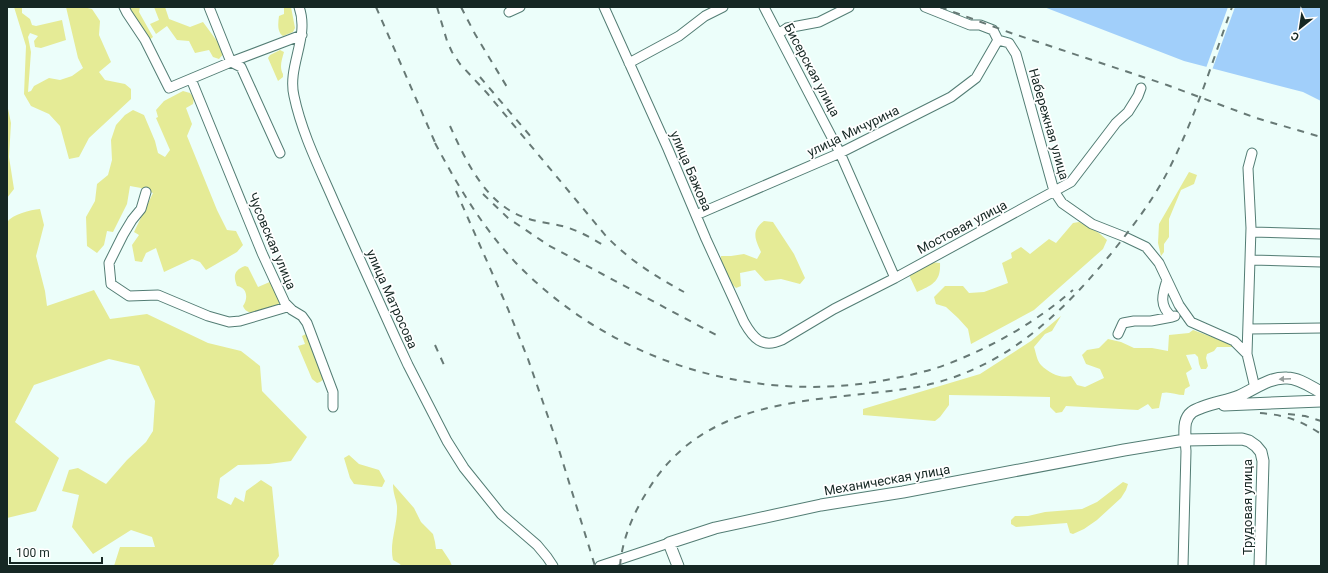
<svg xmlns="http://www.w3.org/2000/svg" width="1328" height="573" font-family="Roboto,sans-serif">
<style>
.green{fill:#e5eb96}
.water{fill:#a1cffa}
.pier{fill:#ecfefa}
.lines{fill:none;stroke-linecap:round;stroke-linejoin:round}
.minor-casing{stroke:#537d74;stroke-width:11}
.major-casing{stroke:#537d74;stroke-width:13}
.minor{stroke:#fff;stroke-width:9}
.major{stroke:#fff;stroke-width:11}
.rail{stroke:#677975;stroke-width:2;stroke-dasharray:7 7;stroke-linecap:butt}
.oneway{fill:#969e9c}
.labels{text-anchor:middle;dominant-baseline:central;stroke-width:3.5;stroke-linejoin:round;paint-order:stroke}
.street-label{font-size:13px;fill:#162824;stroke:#fff}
</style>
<rect width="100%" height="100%" fill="#ecfefa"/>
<!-- green -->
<path class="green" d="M14,7H22V13L30,19L32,25L36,26L62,20L66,40L41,48L35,47L34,41L38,36L30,33L28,37L31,52L28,92L31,91L34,86L49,78L60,80L72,76L83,68L78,58L66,7H83L92,9L100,21L99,35L111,62L99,72L105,80L125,84L131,89V99L89,138L79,157L69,159L60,126L49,114L31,106L24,94L26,46Z
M129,7H140L139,12L153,37L149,40Z
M154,7H165L169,19L190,27L203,22L225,52L219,59L213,57L209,50L195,53L189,41L177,40L167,26L156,34L150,24L159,20Z
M284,7H291L295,28L293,32L283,36C277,32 278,23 279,16L284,14Z
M280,50L284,52C282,59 279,67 283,74V77L278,81L268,58L270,55Z
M183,91L190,93L194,98L193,104L186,108L192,124L187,136L217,210L227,230L236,231L243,245L237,252L206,270L200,262L192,259L164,272L156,248L146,253L142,262L135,261L132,245L139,235L134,232L153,193L141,188L130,186L127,204L113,232L107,231L104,245L97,253L87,246L86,217L95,201L97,184L108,175L112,160L111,140L116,125L125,115L133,110L144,115L155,141L158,153L165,157L170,150L156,118L158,117L156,110L164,101Z
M7,104L11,123L9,157L14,189L7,198Z
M1189,172L1197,175L1194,184L1181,190L1169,219V237L1164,244V252L1161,256L1158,243L1159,224Z
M40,209L44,225L36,256L45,291L47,306L94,290L110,319L147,314L208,343L241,351L260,366L262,391L307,437L291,461L269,464L238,465L220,478L217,498L231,505L235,497L244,502L246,491L261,480L272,487L279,556L272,566H114L120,547H155L152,537L131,530L93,554L72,527L79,495L62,491L69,470L78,468L106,484L127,460L146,442L153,431L155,401L139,366L109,359L34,385L15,422L59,458L36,511L7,518V222C13,214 30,210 40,209Z
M764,221L773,222L794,254L805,278L800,284L781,279L765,281L755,270L740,273L741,286L736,288L732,284L721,263V256H731L744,254L757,259L761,252C755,239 751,231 764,221Z
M1079,222L1099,233L1107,240L1103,249L1034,310L971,344L968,329L958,318L946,307L936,304L934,297L945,286H963L969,293L984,292L1008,283L1002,263L1012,258L1011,253L1021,247L1030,254L1049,239L1056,243L1073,223Z
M930,262L940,263C941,282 932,285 917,292L909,275Z
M245,266L248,267L258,287L272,281L280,302L276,307L253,313C248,312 245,311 243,306C248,299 248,288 237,286C233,276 234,270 245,266Z
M1061,316L1052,331L1045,334L1034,347C1036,353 1037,361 1041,365C1049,373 1060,379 1071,376L1077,385L1085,387L1104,378L1100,369L1086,364L1082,355L1087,350L1099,348L1108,339L1121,342L1134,348H1152L1168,351L1169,335L1189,333L1193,330L1223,341L1234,347H1217L1214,351L1207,354L1206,358L1208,366L1206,369H1201L1199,364L1198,357L1195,354L1186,355L1192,369L1186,373L1190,386L1185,389L1184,395C1176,395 1169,391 1162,393L1159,408L1152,409L1148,404L1138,410L1066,406L1062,412L1056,413L1050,407V397L949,395V405L940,417L935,421L863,415V409L980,374L1031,341Z
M306,334L324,379L320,382L317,383L312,379L298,346L305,344L302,336Z
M349,455L359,464L379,470L385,481L382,487L354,484L350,478L344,458Z
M1123,482L1128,484L1126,490L1121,498L1097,520L1084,529L1073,534L1070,533L1067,523L1016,527L1011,524V520L1015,516H1028L1045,512L1082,509L1097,502Z
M393,484L414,508L421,522L433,534L435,542L436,549H442L450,561L452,566H401L400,564L393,560C389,543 398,524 397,506C396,498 393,494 393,484Z"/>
<!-- water -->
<path class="water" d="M1044,7H1321V101L1303,92L1184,61Z"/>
<!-- pier -->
<path class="pier" d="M1228,7H1235L1212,70L1206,68Z"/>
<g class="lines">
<defs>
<path id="minor" d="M124,7L127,13L145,40L169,88L231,62L302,35
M209,7L231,62L241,67L280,153
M299,7C310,37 287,66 294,96C302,134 320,169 335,204C355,248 375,293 395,337L408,365L447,441L464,468L501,514L537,545L547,557L553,566
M604,7L668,149L706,239L744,322C753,338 762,349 782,340L834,309L895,278L1071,182L1116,123L1128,112L1138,96L1141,88
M764,7L840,153L895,278
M925,7L970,25H980L993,30L998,40L1009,43L1016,54L1054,191L1062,203L1092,224L1125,237L1146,247L1159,263L1179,305L1191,322L1234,341L1247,354
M509,12L520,7
M778,34L787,28L819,22L849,7
M629,63L679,36L705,16L723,7
M191,79L262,253L285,303L292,310L302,316L307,323L333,392V407
M1252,153L1248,168L1251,228L1247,354L1255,388
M146,192L141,209L132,220L123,235L109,263L111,284L129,296L158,295L208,316L229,322L240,321L287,307
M696,215L840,153L951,97L976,78L998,40
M1251,232L1321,234
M1251,260L1321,262
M1167,280C1162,295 1159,306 1172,317L1175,316
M1248,329L1321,328
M1118,334L1123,323L1134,321H1151L1172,317
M600,566L669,543
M1183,566L1186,451L1185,440"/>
<path id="major" d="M1224,405L1321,401
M1185,440C1185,430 1183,419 1192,412C1202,405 1227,401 1239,396C1255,389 1269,377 1287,378C1299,378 1311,387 1321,392
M678,566L669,543L715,528L821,505L903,492L1124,450L1185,440L1242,439L1249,441L1256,446L1261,452L1263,461L1260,566"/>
</defs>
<!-- minor casing -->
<use href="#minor" class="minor-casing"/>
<!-- major casing -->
<use href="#major" class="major-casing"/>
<!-- minor -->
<use href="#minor" class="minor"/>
<!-- major -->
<use href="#major" class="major"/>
<!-- rail -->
<path class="rail" d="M376,7L437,147
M437,7L447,41L452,52L460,64L487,93L606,236C629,260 655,276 684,292
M461,7L475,34L507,87
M940,7L1011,33L1167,85L1256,118L1321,137
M480,77L532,138
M450,126C466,161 486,205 526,218C537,222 550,223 562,226C577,230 590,237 603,245
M435,143C458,186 482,227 516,263C611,361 752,405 886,380C906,376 926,372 945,365C992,347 1035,323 1073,290
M456,191L508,309L528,359L555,437L595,566
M483,194L508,218L548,245L718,336
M435,345L444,365
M1260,413C1285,415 1300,420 1321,434
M1288,414L1305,416L1321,421
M620,566C622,541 632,516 645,495C703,394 812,403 912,388C999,373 1056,320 1110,255C1133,226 1155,198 1171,165C1196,115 1213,60 1232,7"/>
</g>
<!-- one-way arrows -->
<defs><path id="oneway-solid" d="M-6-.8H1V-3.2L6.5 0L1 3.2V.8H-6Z"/></defs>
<use class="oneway" href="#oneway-solid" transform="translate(1285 379) rotate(178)"/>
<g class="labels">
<!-- street labels -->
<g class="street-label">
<text transform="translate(812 70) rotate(62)">Бисерская улица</text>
<text transform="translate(1049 124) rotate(74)">Набережная улица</text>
<text transform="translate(853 131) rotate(-26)">улица Мичурина</text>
<text transform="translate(691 171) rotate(67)">улица Бажова</text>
<text transform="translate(962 227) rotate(-28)">Мостовая улица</text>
<text transform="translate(272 241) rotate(67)">Чусовская улица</text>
<text transform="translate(392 299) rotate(66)">улица Матросова</text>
<text transform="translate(887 480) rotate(-10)">Механическая улица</text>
<text transform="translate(1247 507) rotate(-90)">Трудовая улица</text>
</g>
</g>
<!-- border -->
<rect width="1328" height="573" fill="none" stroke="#162824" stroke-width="16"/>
<!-- north arrow -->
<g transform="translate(1300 28) rotate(210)" stroke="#ffffff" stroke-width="3" paint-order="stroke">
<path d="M0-3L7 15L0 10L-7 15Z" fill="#162824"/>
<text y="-6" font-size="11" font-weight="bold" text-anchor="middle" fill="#162824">С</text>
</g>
<!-- scale -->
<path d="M10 557v6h92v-6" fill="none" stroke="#162824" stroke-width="2"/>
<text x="16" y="557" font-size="12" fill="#162824" stroke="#ffffff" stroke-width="3" paint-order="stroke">100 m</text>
</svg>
